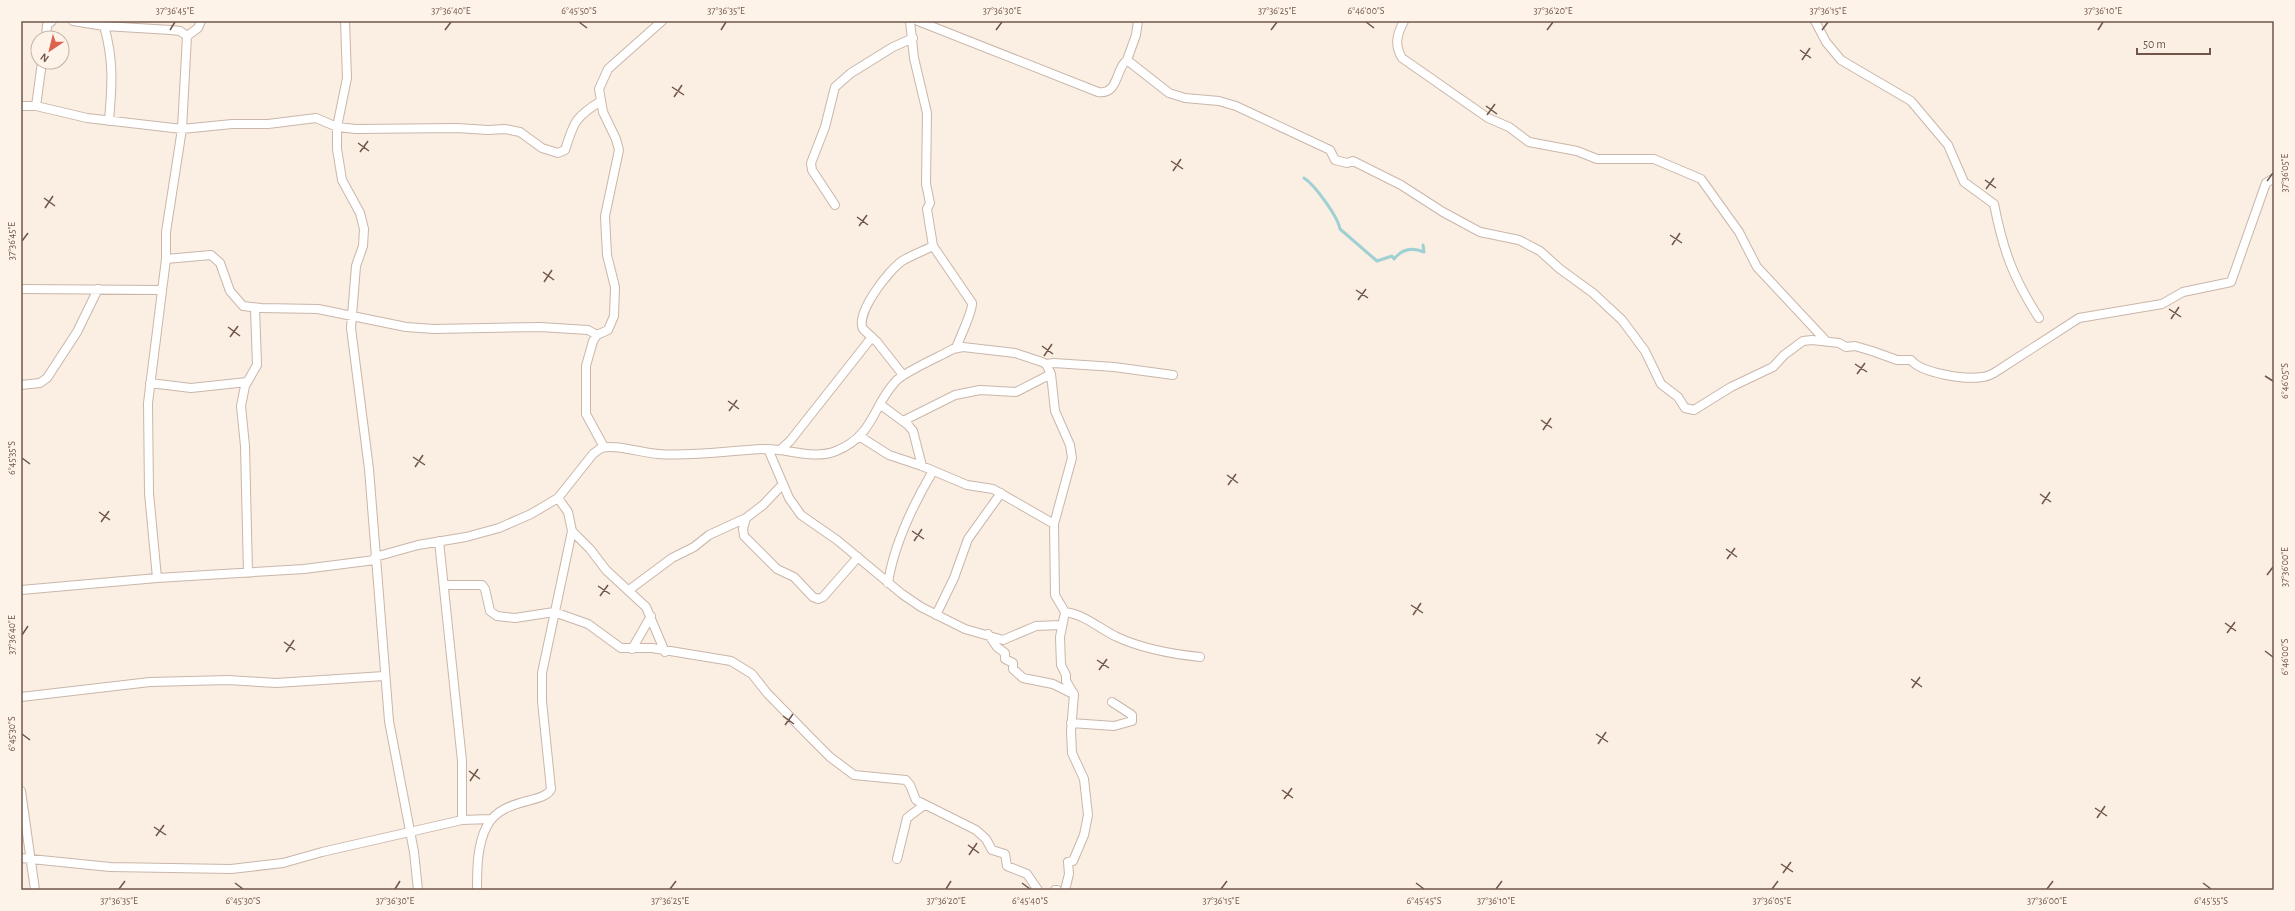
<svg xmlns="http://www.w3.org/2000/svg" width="2295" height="911" font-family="'Alegreya Sans',sans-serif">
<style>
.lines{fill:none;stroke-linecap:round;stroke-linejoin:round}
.stream{stroke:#9fd0d3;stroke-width:3}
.street-casing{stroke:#cab6aa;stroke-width:10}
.street{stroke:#fff;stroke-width:8}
.ticks{fill:none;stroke:#70554a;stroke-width:1.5}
.neatline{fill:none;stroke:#70554a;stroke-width:1.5}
.ticks-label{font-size:10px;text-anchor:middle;fill:#70554a}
</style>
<rect width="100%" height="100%" fill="#faefe2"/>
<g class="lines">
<!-- stream -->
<path class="stream" d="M1304,178C1315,185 1338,217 1340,229L1377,261L1392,256L1394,259C1402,249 1412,247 1424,252L1423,245"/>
<defs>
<path id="street" d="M73,21L104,26L171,30L180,31L187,36L182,129L166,232V259L148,403L149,493L157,578
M345,21L347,78L337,127V149L342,180L360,213L364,229L363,246L356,266L351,328L369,469L389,721L414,852L418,890
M910,21L914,58L927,113L926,184L930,203L927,209L933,246L972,303C973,311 960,337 956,348
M918,21L1098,92C1119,95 1115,69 1127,60L1169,93L1185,98L1219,101L1236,106L1330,150L1335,160L1347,163L1353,161L1401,185L1443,212L1480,232L1519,240L1540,251L1560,269L1593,293L1622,320L1645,351L1661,384L1678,397L1685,408L1694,410L1731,387L1773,367L1784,355L1803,341L1812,340L1839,343L1846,347L1855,346L1872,351L1897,360H1911C1921,373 1965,380 1982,377C1986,377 1990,375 1994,373L2079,318L2162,304L2183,292L2231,282L2266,183L2274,178
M1404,21C1397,34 1394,45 1402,58L1488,118L1509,127L1529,142L1577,151L1597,159H1654L1701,179L1739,232L1757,267L1827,342
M1815,21L1826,42L1841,60L1911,101L1948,145L1964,182L1994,204C2003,250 2013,278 2039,318
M104,26C114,60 112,86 109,121
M187,36L198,28L201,21
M46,38L47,25L52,21
M1127,60L1136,35L1138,21
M21,106H36L87,118L182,129L232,124H268L316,118L337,127L356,129L457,128L488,130L505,129L520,132L542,148L558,153L565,150C574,122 575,117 601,101
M36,106L42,62
M835,205L812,170L811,163L825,127L835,87L851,73L893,47L913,38
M166,259L211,255L220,263L230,291L243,306L261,308L318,309L406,327L434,329L540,327L588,330L597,335
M21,289L161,290
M1046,364L1054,363L1114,367L1173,375
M903,375L877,342L863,329C855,313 889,270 902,261C912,255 923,251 933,246
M150,383L191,388L247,382
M21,385L40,383L47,378L77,332L98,289
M881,405L908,425L913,431L922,466
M903,421L955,395L980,390L1016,392L1051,374
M859,436L889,455L922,466L967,485L993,489L1054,524
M604,447L586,414V366L593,341L597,335L608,330L614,316L615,287L607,255L605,216L619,150L616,139L603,112L599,89L608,69L662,21
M768,449L789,498L801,515L837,540L902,594L921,607L965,629L1003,640L1036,626L1061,625
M780,450L790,441L872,337
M782,485L763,505L746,518L743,529L744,536L777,569L794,577L813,597L818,599L823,597L858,557
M572,531L590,549L606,570L646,607L665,652
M439,541L462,761V820
M375,557L418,545L466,537L499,528L531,514L558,498L593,454L601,448C618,444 641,453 658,454C695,457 730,450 767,449C789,449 814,460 836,451C875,435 872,406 896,381C904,372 941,356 953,349L963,347L1015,353L1042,362L1046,364L1051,374L1055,411L1070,445L1072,458L1054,524L1055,595L1065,612L1060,637L1061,665L1066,675V681L1074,694L1071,731L1072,753L1084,779L1088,815L1084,835L1073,861L1068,862L1069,874L1065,890
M248,573L245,446L241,406L245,386L257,365L255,308
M888,583C894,543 913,505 933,471
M444,585H482L485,589L490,611L497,616L515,618L554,612L588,624L621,648H652L731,661L752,674L767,693L810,737L830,757L854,775L906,780L910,785L916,800L976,830L986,839L992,850L1005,854L1007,866L1027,874L1038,890
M21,590L157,578L304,569L375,560
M629,590L672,558L694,547L709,535L746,518
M1065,612C1084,614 1100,629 1117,637C1143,649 1171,654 1200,657
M936,615L954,578L968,539L1001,493
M988,634L997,647L1005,653V659L1013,663V669L1023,678L1053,684L1073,694
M632,649L651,616
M21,697L150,682L228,680L276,683L384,676
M1071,723L1114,726L1132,721V715L1112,702
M21,791L35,890
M21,858L110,867L231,869L283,863L322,852L462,820L491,819
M897,859L907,818L924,805
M477,890C477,870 477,844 487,826C502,797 545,804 551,789L542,701V673L572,531L568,512L558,498
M1055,890H1057"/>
</defs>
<!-- street casing -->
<use href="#street" class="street-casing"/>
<!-- street -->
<use href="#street" class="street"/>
</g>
<!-- ticks -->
<path class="ticks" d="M579,22L587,28M1366,22L1374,28M170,30L175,22M445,30L451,22M721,30L726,22M996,30L1002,22M1271,30L1277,22M1547,30L1553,22M1822,30L1828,22M2098,30L2103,22M1800,50L1811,58M1802,60L1810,48M672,87L684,95M674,97L682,85M1486,106L1497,114M1487,115L1495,104M358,143L369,151M360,152L368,141M1171,161L1183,169M1173,171L1181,159M1985,180L1996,188M2267,181L2273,173M1986,189L1994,178M44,198L55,206M45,208L53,196M857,217L868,225M859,226L867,215M1670,235L1682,243M22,241L28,233M1672,245L1680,233M543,272L554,280M544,282L552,270M1356,290L1368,298M1358,300L1366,289M2169,309L2181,317M2171,319L2179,307M228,327L240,336M230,337L238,326M1042,346L1053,354M1044,356L1052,344M1855,364L1867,372M1857,374L1865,363M2265,376L2273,381M728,401L739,409M729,411L737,400M1541,420L1552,428M1543,430L1551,418M413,457L425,465M22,458L30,464M415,467L423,455M1227,475L1238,483M1228,485L1236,474M2040,494L2051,502M2042,504L2050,492M99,512L110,520M101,522L109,511M912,531L924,539M914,541L922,529M1726,549L1737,557M1727,559L1735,548M2267,575L2273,567M598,586L610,594M600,596L608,585M1411,605L1423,613M1413,615L1421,603M2225,623L2236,631M2227,633L2235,622M22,635L28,626M284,642L295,650M2265,651L2273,657M286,652L294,640M1097,660L1109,668M1099,670L1107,659M1911,679L1922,687M1912,688L1920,677M783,716L794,724M785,725L793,714M22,734L30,740M1596,734L1608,742M1598,744L1606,732M469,771L480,779M470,781L478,769M1282,790L1293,798M1284,799L1292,788M2095,808L2107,816M2097,818L2105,806M154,827L166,835M156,836L164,825M968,845L979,853M969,855L977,843M1781,864L1793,872M1783,873L1791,862M235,883L243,889M1022,883L1030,889M1416,883L1424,889M2203,883L2211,889M119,889L125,881M395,889L400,881M670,889L676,881M946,889L951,881M1221,889L1227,881M1496,889L1502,881M1772,889L1778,881M2047,889L2053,881"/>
<!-- border -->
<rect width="2295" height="911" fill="none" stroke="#fef3e8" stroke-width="44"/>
<!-- north arrow -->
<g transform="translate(50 50) rotate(215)"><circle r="19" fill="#fef3e8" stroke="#c5b4a9"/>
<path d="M0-3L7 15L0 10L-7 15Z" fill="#dd624e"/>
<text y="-6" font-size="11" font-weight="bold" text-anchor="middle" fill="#70554a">N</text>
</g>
<!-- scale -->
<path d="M2137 48v6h73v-6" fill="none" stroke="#70554a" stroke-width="2"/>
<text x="2143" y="48" font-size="12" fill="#70554a" stroke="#fef3e8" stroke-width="3" paint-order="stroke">50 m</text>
<rect x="22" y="22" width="2251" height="867" class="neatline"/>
<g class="ticks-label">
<text x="175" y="14">37°36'45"E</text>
<text x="451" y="14">37°36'40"E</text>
<text x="579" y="14">6°45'50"S</text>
<text x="726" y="14">37°36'35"E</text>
<text x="1002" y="14">37°36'30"E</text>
<text x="1277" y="14">37°36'25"E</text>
<text x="1366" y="14">6°46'00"S</text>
<text x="1553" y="14">37°36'20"E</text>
<text x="1828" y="14">37°36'15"E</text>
<text x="2103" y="14">37°36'10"E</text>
<text transform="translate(2284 173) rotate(-90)" y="4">37°36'05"E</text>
<text transform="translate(11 241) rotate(-90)" y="4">37°36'45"E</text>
<text transform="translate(2284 381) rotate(-90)" y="4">6°46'05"S</text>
<text transform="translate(11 458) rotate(-90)" y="4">6°45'35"S</text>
<text transform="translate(2284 567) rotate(-90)" y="4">37°36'00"E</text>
<text transform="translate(11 635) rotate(-90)" y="4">37°36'40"E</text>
<text transform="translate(2284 657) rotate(-90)" y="4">6°46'00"S</text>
<text transform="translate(11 734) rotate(-90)" y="4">6°45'30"S</text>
<text x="119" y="904">37°36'35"E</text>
<text x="243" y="904">6°45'30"S</text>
<text x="395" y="904">37°36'30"E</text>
<text x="670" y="904">37°36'25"E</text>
<text x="946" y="904">37°36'20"E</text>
<text x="1030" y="904">6°45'40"S</text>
<text x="1221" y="904">37°36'15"E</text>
<text x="1424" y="904">6°45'45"S</text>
<text x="1496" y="904">37°36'10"E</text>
<text x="1772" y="904">37°36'05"E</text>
<text x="2047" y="904">37°36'00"E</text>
<text x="2211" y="904">6°45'55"S</text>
</g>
</svg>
